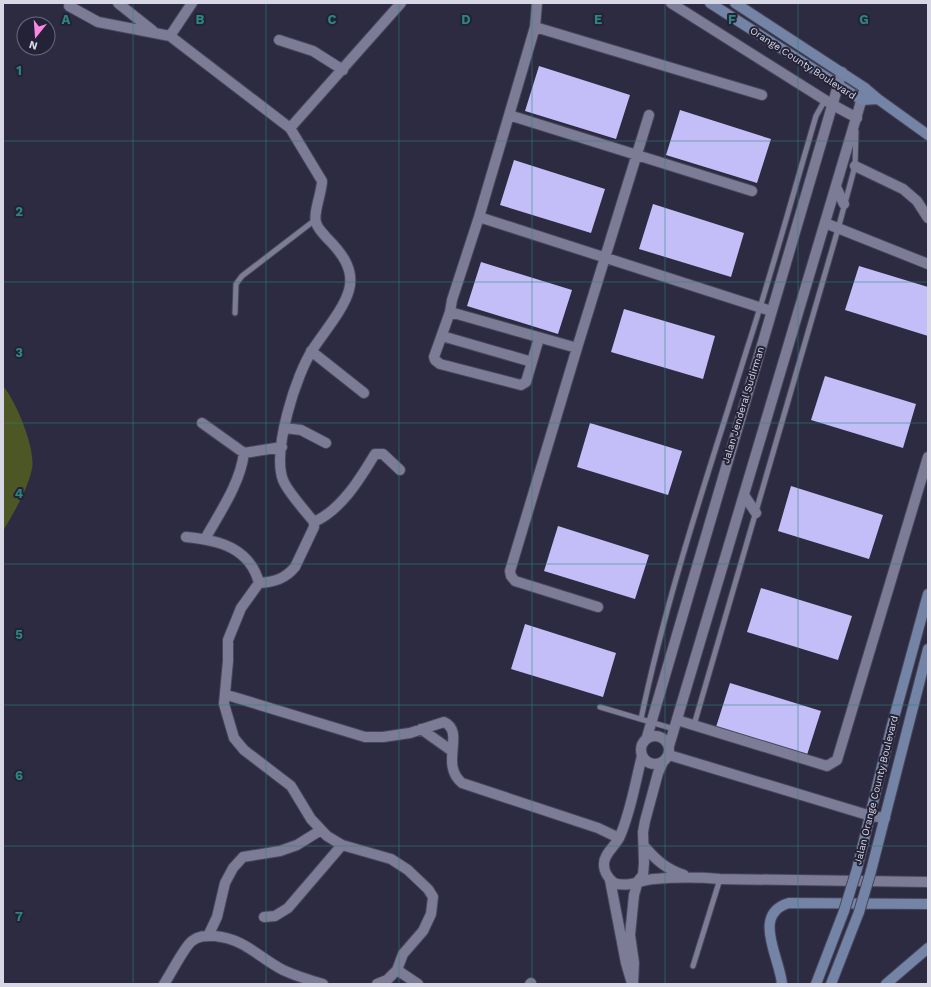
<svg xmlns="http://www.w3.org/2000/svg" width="931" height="987" font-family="'Work Sans',sans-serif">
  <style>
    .green { fill: #4d5726 }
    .building { fill: #c3bef7 }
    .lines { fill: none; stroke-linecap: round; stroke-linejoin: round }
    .service-casing { stroke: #484659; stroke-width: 7 }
    .minor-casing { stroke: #484659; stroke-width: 12 }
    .tertiary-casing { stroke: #484659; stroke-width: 12 }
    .secondary-casing { stroke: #484659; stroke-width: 12 }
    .service { stroke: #7d7c96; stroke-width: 5 }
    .minor { stroke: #7d7c96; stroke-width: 10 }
    .tertiary { stroke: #7d7c96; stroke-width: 10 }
    .secondary { stroke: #7384a6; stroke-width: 10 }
    .secondary-bridge-casing { stroke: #484659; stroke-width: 12; stroke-linecap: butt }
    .secondary-bridge { stroke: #7384a6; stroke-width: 10 }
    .grid { fill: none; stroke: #2d8580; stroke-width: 1; stroke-opacity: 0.55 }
    .labels { text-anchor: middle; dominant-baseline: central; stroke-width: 4; stroke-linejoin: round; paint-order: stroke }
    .street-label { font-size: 10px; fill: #d7d7e5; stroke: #242237 }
    .grid-label { font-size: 13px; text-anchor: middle; font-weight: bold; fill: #2d8580; stroke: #242237; stroke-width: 4; stroke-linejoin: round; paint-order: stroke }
  </style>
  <rect width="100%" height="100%" fill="#2d2b42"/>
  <path class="green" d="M3 386C16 401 36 449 32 469 27 491 14 512 3 531Z"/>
  <path class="building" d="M539 66 630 95 616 139 525 111Z
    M680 110 771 139 757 183 666 155Z
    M514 160 605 189 591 233 500 205Z
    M653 204 744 233 731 277 639 249Z
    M481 262 572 290 558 334 467 306Z
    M859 266 928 287V336L845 310Z
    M624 309 715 336 703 379 611 352Z
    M825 376 916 404 903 448 811 420Z
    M590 423 682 451 668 495 577 467Z
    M791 486 883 515 869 559 778 531Z
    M558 526 649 555 635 599 544 571Z
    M761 588 852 616 838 660 747 632Z
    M525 624 616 653 603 697 511 669Z
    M730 683 821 711 807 755 716 727Z"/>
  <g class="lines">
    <g class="service-casing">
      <path id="service" d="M235 313 236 284 242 276 315 220
        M600 707 674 729
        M641 719C667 594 709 471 747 349 772 272 793 194 816 116L825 100
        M694 725 838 229 855 166 856 131
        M693 966 720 879"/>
    </g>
    <g class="minor-casing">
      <path id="minor" d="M71 3 69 6 98 22 170 36 290 128
        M118 3 153 31
        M401 3 290 128 322 181C322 192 313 213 316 222 317 228 322 232 326 237 340 251 355 268 349 290 344 309 324 332 313 349 296 374 272 451 283 480 287 491 306 512 314 522V527L295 567C285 579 274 582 259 583L241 608 228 640V661L224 704 234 738 244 750 291 786 311 819 327 836 342 845 391 859 408 870 428 889 433 897 431 914 423 931 403 954 397 970 418 984
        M537 3 535 27 479 217 452 300 450 312 577 348 510 571 511 576 515 581 598 607
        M671 3 833 105 857 118
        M535 27 762 95
        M170 36 192 3
        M279 40 313 51 343 70
        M509 115 752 191
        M855 166 903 189 917 201 928 218
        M479 217 771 311
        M825 223 928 264
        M450 312 434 357 435 360 440 364 521 385 526 382 539 338
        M442 336 532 362
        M577 348 649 115
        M311 351 364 393
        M202 423 244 453 282 447
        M285 428 301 430 326 443
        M314 522C341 510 360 479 375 454H383L400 470
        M186 537C219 540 250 548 259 583
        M205 539C220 512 240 484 244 453
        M227 695 365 737H383L410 733 444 722C466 732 439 764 462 783L598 828 619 838
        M677 720 827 766 837 760 928 457
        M421 729 452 751
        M669 755 871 816 885 818
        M264 917 275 916 288 908 342 845
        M208 936 217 917 225 883 233 868 243 857 280 851 297 845 321 830
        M164 984C171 974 184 947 192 941 200 935 206 936 215 936 245 939 258 957 283 970 296 976 309 980 323 984
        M377 984 387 980 397 970
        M530 984 531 983"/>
    </g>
    <g class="tertiary-casing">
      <path id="tertiary" d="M836 187 844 204
        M744 495 756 513
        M641 750a14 14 0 1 1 28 0a14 14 0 1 1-28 0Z
        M647 737 842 72
        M669 746 865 88
        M642 756C635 783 631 811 620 836 616 846 603 854 604 865 604 872 609 879 614 883 627 888 641 880 654 879 677 877 698 877 720 879L928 882
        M644 846C656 860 666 869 684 875
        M610 880 626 963 631 980
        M633 984 634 963 630 935 634 895 638 881 643 875 644 863 643 832 645 821 658 773 663 762"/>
    </g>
    <g class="secondary-casing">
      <path id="secondary" d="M710 3 862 100 878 99
        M735 3 865 88 878 99 928 135
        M857 869 892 725 928 594
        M871 871 928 649
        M782 984C780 958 751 914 789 903L928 904
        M816 984 844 911
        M831 984 859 912
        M886 984 928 948"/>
    </g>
    <use href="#service" class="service"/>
    <use href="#minor" class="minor"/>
    <use href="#tertiary" class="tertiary"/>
    <use href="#secondary" class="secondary"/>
    <g class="secondary-bridge-casing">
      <path id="secondary-bridge" d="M844 911 857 869
        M859 912 871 871"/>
    </g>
    <use href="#secondary-bridge" class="secondary-bridge"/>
  </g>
  <path class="grid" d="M133 3V984M266 3V984M399 3V984M532 3V984M665 3V984M798 3V984M3 141H928M3 282H928M3 423H928M3 564H928M3 705H928M3 846H928"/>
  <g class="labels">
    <g class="street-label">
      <text transform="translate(803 63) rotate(33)">Orange County Boulevard</text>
      <text transform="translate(743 405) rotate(-73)">Jalan Jenderal Sudirman</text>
      <text transform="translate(876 790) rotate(-76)">Jalan Orange County Boulevard</text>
    </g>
  </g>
  <g class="grid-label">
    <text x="66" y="24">A</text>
    <text x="200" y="24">B</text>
    <text x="332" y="24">C</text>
    <text x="466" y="24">D</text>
    <text x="598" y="24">E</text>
    <text x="732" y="24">F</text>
    <text x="864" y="24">G</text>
    <text x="19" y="75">1</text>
    <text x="19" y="216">2</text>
    <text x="19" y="357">3</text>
    <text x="19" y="498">4</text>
    <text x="19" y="639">5</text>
    <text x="19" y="780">6</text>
    <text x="19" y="921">7</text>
  </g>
  <rect width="931" height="987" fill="none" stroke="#d7d7e5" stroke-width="8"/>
  <g transform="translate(36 36) rotate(197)"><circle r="19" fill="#242237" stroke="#6c6a7d"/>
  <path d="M0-3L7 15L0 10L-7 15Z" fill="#fb87e5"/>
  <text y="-6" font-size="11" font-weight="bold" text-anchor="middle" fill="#d7d7e5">N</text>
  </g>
</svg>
